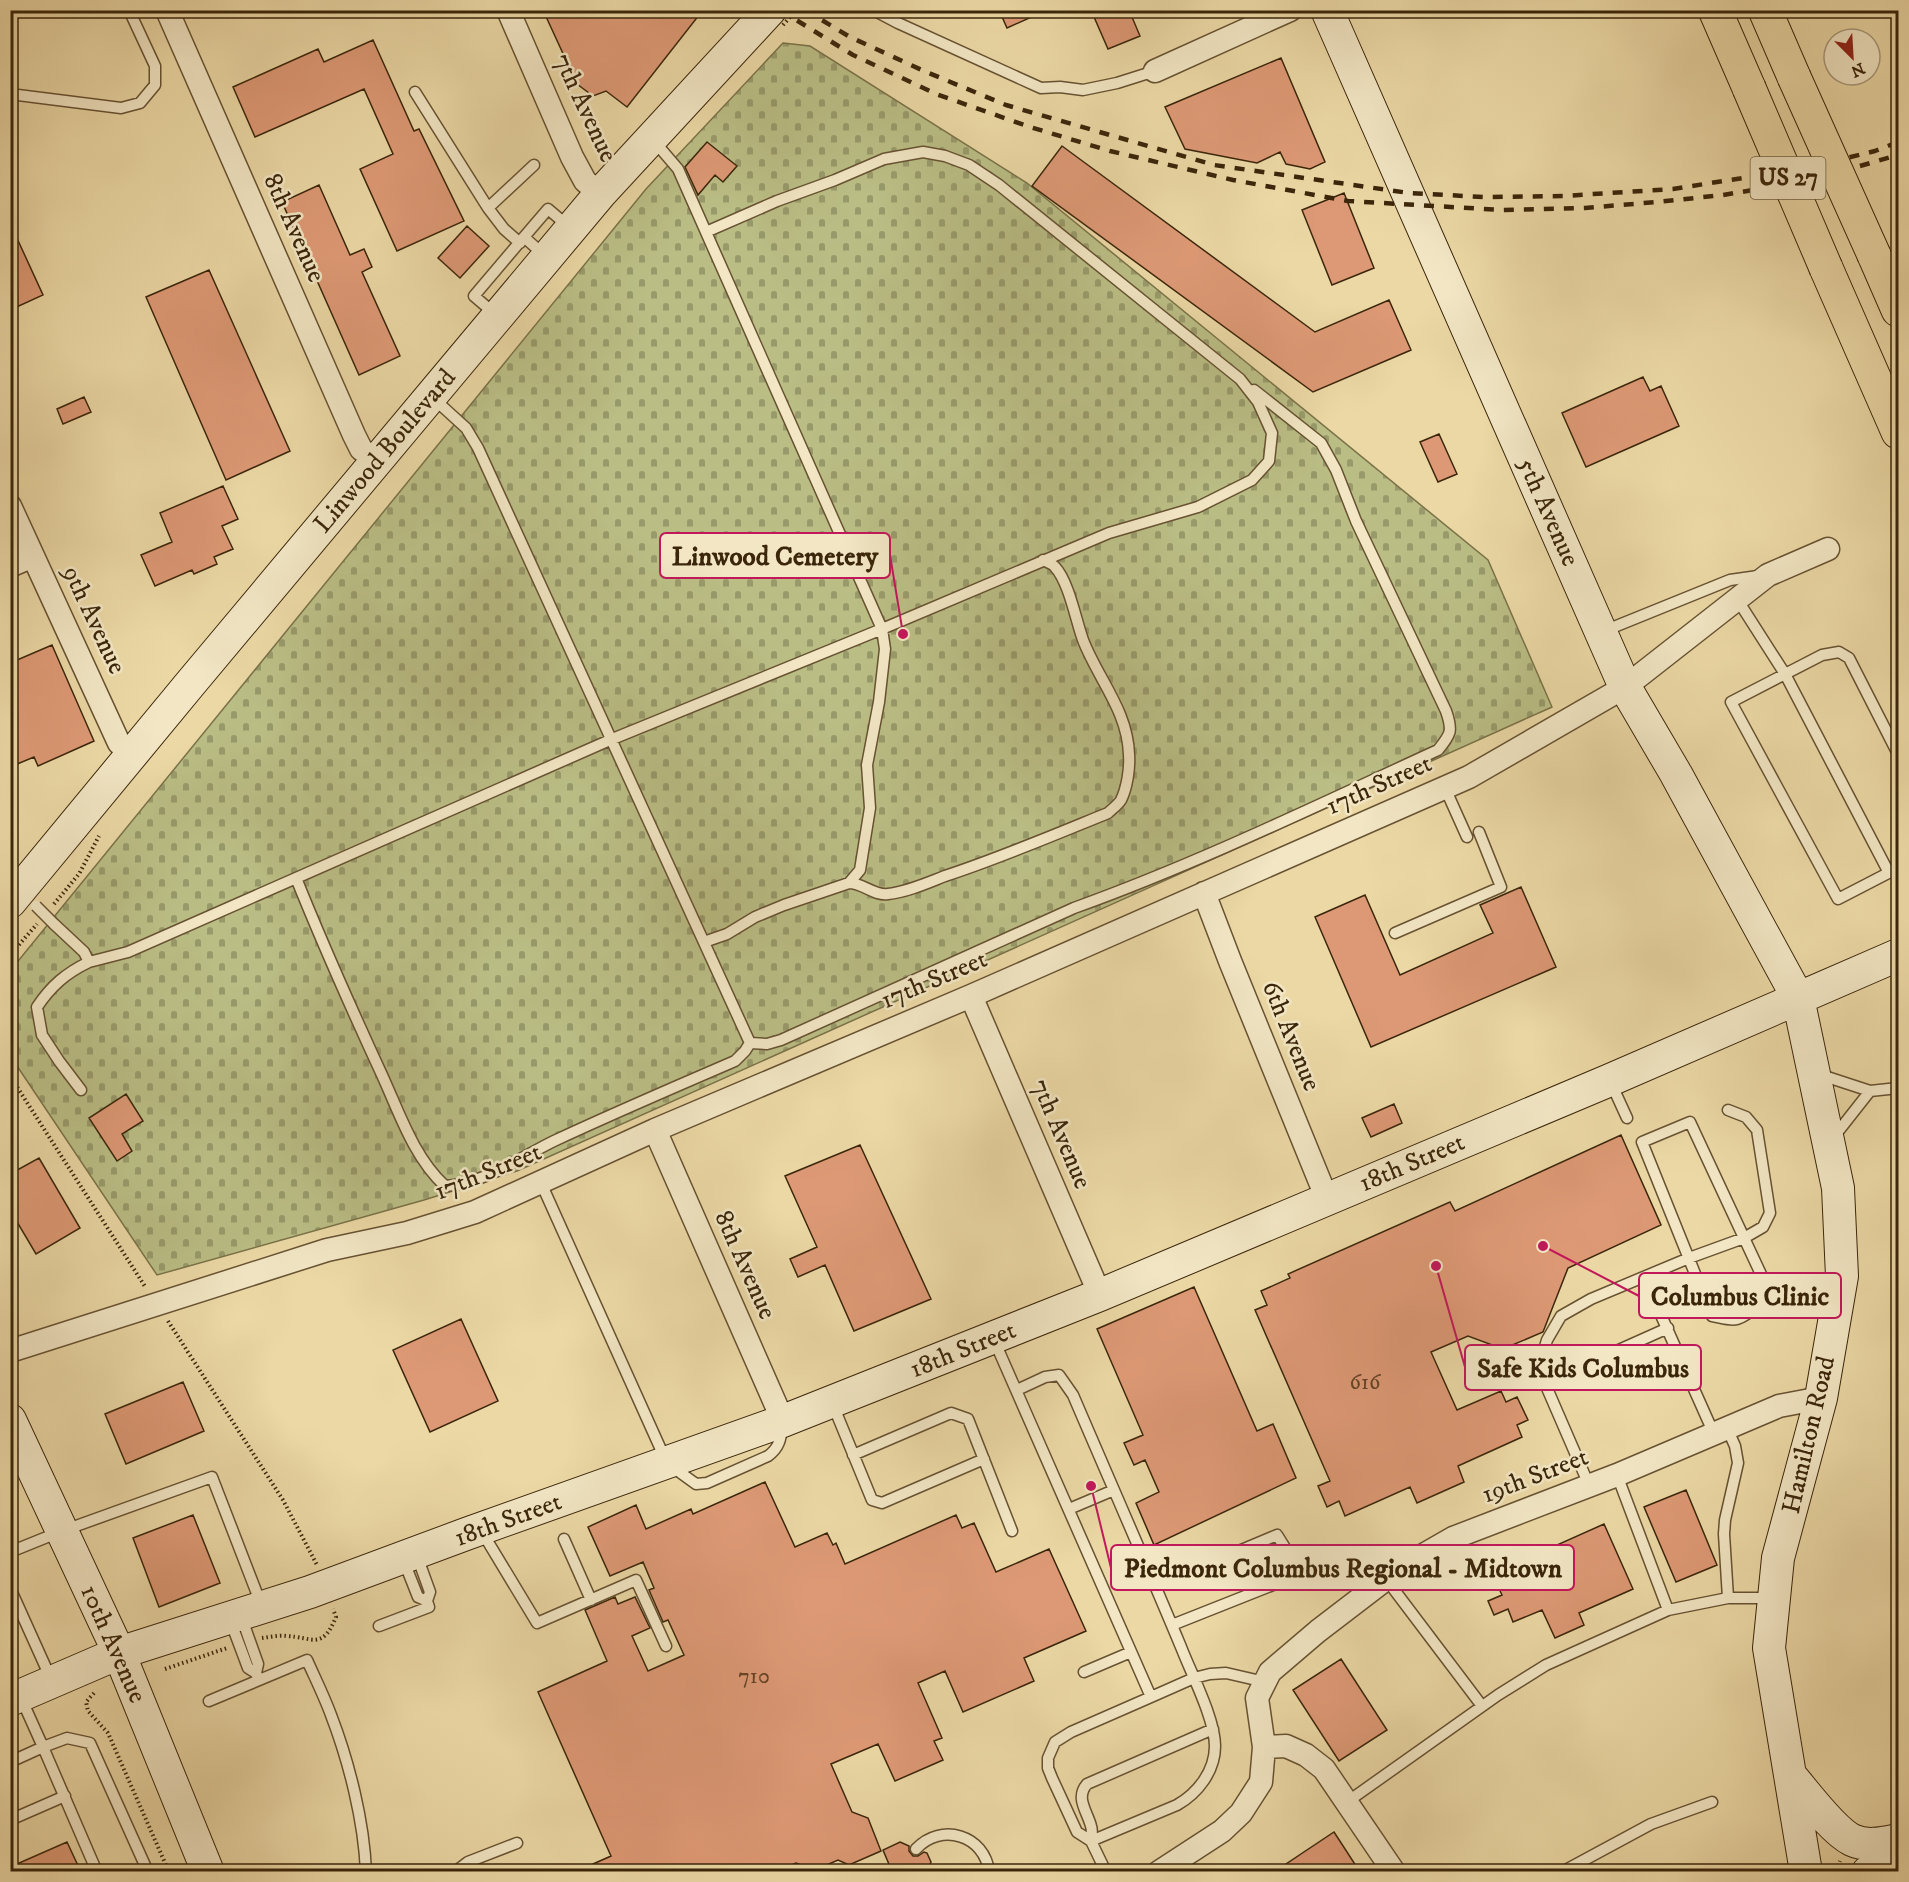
<svg xmlns="http://www.w3.org/2000/svg" width="1909" height="1882" font-family="'IM FELL DW Pica',serif">
  <style>
    .cemetery { fill: url(#cemetery-stones); stroke: #7a7248; stroke-width: 1.5 }
    .building { fill: #dd9975; stroke: #3b260b; stroke-width: 1.5 }
    .lines { fill: none; stroke-linecap: round; stroke-linejoin: round }
    .lane-casing { stroke: #675232; stroke-width: 13 }
    .street-casing { stroke: #675232; stroke-width: 25 }
    .secondary-casing { stroke: #3b260b; stroke-width: 34 }
    .primary-casing { stroke: #3b260b; stroke-width: 35 }
    .path { stroke: #3b260b; stroke-width: 4; stroke-dasharray: 1.5 3; stroke-linecap: butt }
    .lane { stroke: #f2e6c4; stroke-width: 10 }
    .street { stroke: #f2e6c4; stroke-width: 22 }
    .secondary { stroke: #f2e6c4; stroke-width: 32 }
    .primary { stroke: #ebd8a5; stroke-width: 33 }
    .rail { stroke: #3b260b; stroke-width: 4.5; stroke-dasharray: 10 10; stroke-linecap: butt }
    .lane-bridge-casing { stroke: #675232; stroke-width: 13; stroke-linecap: butt }
    .primary-bridge-casing { stroke: #3b260b; stroke-width: 35; stroke-linecap: butt }
    .path-bridge { stroke: #3b260b; stroke-width: 4; stroke-dasharray: 1.5 3; stroke-linecap: butt }
    .lane-bridge { stroke: #f2e6c4; stroke-width: 10 }
    .primary-bridge { stroke: #ebd8a5; stroke-width: 33 }
    .labels { text-anchor: middle; dominant-baseline: central; stroke-width: 5; stroke-linejoin: round; paint-order: stroke }
    .number-label { font-size: 22px; fill: #644326 }
    .shield { fill: #f2e6c4; stroke: #726042; stroke-width: 1.5 }
    .shield-label { font-size: 24px; font-weight: bold; fill: #3b260b }
    .street-label { font-size: 26px; fill: #3b260b; stroke: #f2e6c4 }
    .leader { fill: none; stroke: #c2185b; stroke-width: 2 }
    .callout-dot { fill: #c2185b; stroke: #f2e6c4; stroke-width: 2 }
    .callout { fill: #f2e6c4; stroke: #c2185b; stroke-width: 2 }
    .callout-label { font-size: 27px; text-anchor: middle; font-weight: bold; fill: #3b260b }
  </style>
  <defs>
    <pattern id="cemetery-stones" width="16" height="16" patternUnits="userSpaceOnUse" patternTransform="scale(1.5)"><rect width="16" height="16" fill="#babe85"/><path d="M2 7V4a2 2 0 0 1 4 0v3zM10 15v-3a2 2 0 0 1 4 0v3z" fill="#989a6b"/></pattern>
  </defs>
  <rect width="100%" height="100%" fill="#ebd8a5"/>
  <filter id="stains"><feTurbulence type="fractalNoise" baseFrequency=".00333" numOctaves="4"/><feColorMatrix values="0 0 0 0 .2 0 0 0 0 .09 0 0 0 0 .02 0 0 0 .5 -.17"/></filter>
  <radialGradient id="worn" r=".72"><stop offset=".6" stop-color="#630" stop-opacity="0"/><stop offset="1" stop-color="#630" stop-opacity=".3"/></radialGradient>
  <path class="cemetery" d="M783 43 810 46 1027 183 1488 560 1552 707 517 1171 424 1200 157 1275 11 1057 10 971 646 189Z"/>
  <path class="building" d="M543 10H703L627 107 606 91 593 96 577 84Z
    M999 10H1047L1007 28Z
    M1091 10H1129L1140 36 1108 49Z
    M373 40 414 131 419 129 464 221 397 251 360 169 393 154 364 89 255 137 233 87 318 49 324 62Z
    M1281 58 1325 162 1310 169 1286 164 1280 152 1257 163 1185 149 1165 107Z
    M707 142 737 166 723 182 715 175 698 195 685 167Z
    M1062 146 1315 332 1389 300 1411 350 1313 392 1032 186Z
    M319 185 350 255 364 249 372 267 362 272 400 356 359 375 282 202Z
    M1344 193 1374 268 1332 285 1302 210Z
    M10 223 43 295 10 310Z
    M467 226 489 246 460 278 438 258Z
    M209 270 290 451 226 480 146 297Z
    M1643 377 1650 391 1661 386 1679 426 1586 467 1562 413Z
    M84 397 91 412 63 424 57 409Z
    M1439 434 1457 474 1438 482 1420 442Z
    M223 486 238 519 222 526 233 549 214 557 217 564 194 574 192 570 155 586 141 555 172 542 160 513Z
    M52 645 94 741 38 766 34 757 10 767V663Z
    M1521 887 1556 967 1371 1047 1315 917 1365 895 1400 975 1493 933 1480 905Z
    M126 1094 143 1121 122 1134 132 1151 117 1161 89 1118Z
    M1394 1104 1402 1123 1371 1137 1362 1118Z
    M1621 1135 1661 1225 1568 1268 1543 1332 1503 1349 1468 1336 1431 1352 1457 1410 1501 1391 1506 1402 1517 1397 1528 1420 1517 1425 1522 1437 1458 1466 1464 1482 1417 1503 1410 1487 1345 1516 1339 1501 1327 1507 1318 1486 1330 1481 1255 1310 1267 1305 1261 1291 1290 1278 1288 1274 1450 1202 1455 1211Z
    M860 1145 931 1299 854 1331 825 1265 798 1277 790 1259 817 1247 785 1176Z
    M39 1158 80 1228 36 1254 10 1210V1174Z
    M1194 1287 1257 1431 1273 1424 1296 1478 1154 1545 1136 1503 1159 1492 1145 1460 1134 1465 1124 1443 1143 1435 1097 1329Z
    M461 1319 498 1401 430 1432 393 1350Z
    M183 1382 204 1431 126 1464 105 1414Z
    M765 1482 795 1547 827 1533 833 1545 836 1543 845 1564 956 1515 962 1528 974 1523 996 1572 1049 1549 1086 1631 1024 1658 1034 1681 963 1712 945 1671 918 1683 942 1738 934 1741 943 1760 895 1781 878 1744 831 1764 852 1812 868 1818 881 1851 849 1865 838 1860 815 1870 796 1863 775 1872H575L611 1856 538 1692 607 1661 585 1610 615 1597 618 1604 635 1597 650 1628 632 1636 648 1671 684 1655 668 1620 663 1622 649 1590 654 1588 643 1562 610 1576 588 1527 636 1505 646 1529 691 1509 693 1514Z
    M1686 1490 1717 1565 1676 1582 1644 1507Z
    M193 1515 220 1583 159 1607 133 1538Z
    M1604 1524 1633 1589 1579 1613 1584 1625 1555 1638 1542 1610 1513 1622 1508 1609 1494 1615 1488 1601 1502 1595 1492 1574Z
    M1341 1659 1387 1730 1339 1761 1293 1690Z
    M1334 1832 1360 1872H1274Z
    M67 1842 81 1872H10V1867Z
    M900 1842 909 1846V1851L913 1856H918L924 1852 927 1853 931 1862 927 1872H898L891 1869 883 1850Z"/>
  <g class="lines">
    <g class="lane-casing">
      <path id="lane" d="M878 10 879 13 898 23 1041 88 1060 87 1083 90 1117 83 1155 71
        M415 92 488 208 504 229 520 243
        M10 94 121 108 140 103 155 85V66L129 10
        M488 208 534 165
        M524 237 548 209 568 226
        M495 314 474 296 524 237 544 255
        M433 398 466 428 478 448 750 1043
        M1737 599 1785 674 1889 873
        M1604 631 1730 580 1758 576
        M1898 754 1849 658 1839 652 1822 655 1731 702 1838 899 1898 868
        M1445 788 1467 837
        M296 878C323 945 352 1010 382 1075 399 1112 414 1158 445 1186 484 1184 519 1158 554 1141 614 1113 675 1087 735 1061L745 1051 750 1043
        M849 883C863 883 874 896 888 894 907 892 927 883 945 876 1000 858 1054 835 1108 813 1112 809 1118 805 1121 800 1127 788 1130 768 1129 755 1128 711 1098 679 1083 640 1076 621 1069 582 1055 567 1053 564 1047 562 1043 560
        M54 924 84 952 89 962 128 952 610 740 882 629 678 169 654 141
        M1395 933 1501 887 1479 832
        M704 942 727 934 755 917 784 905 849 883 860 870 870 808 867 765 879 702 885 649 882 629 1109 533 1198 507 1252 480 1269 461 1272 433 1258 402 1240 379 999 185 969 165 945 156 923 152 884 159 835 180 777 201 706 232
        M750 1043 767 1044 781 1040 1074 908C1199 863 1318 805 1438 750 1451 734 1453 731 1446 711L1356 521 1336 470 1321 443 1254 390
        M1818 1074 1870 1091 1898 1088
        M1611 1083 1627 1118
        M81 1090 59 1061 42 1035 37 1007C51 986 66 973 89 962
        M1690 1122 1766 1285C1761 1300 1753 1314 1737 1319 1730 1321 1719 1317 1712 1316L1642 1142Z
        M1833 1138 1870 1091
        M541 1183 667 1463 696 1484 707 1483 768 1456C779 1448 781 1439 782 1426
        M1644 1277 1714 1434
        M994 1340 1151 1697
        M1545 1383 1668 1328
        M1017 1390 1045 1377 1059 1375 1073 1395C1109 1479 1146 1563 1181 1647 1191 1673 1215 1719 1215 1746 1215 1771 1198 1793 1177 1805L1091 1841
        M833 1405 872 1500 882 1503 984 1459
        M1727 1428 1735 1446 1738 1463 1725 1520 1724 1534 1728 1598
        M853 1455 951 1413 968 1419 1012 1531
        M1617 1475 1668 1610
        M1589 1485 1540 1372 1541 1360 1547 1340 1561 1316 1591 1299 1689 1258 1744 1238 1763 1227 1770 1213 1757 1130 1746 1117 1728 1110
        M1069 1509 1114 1490
        M482 1532 537 1623 636 1580 666 1646
        M564 1539 591 1600
        M10 1552 62 1531 212 1477 261 1604
        M403 1559 418 1597 427 1601
        M1386 1579 1482 1706
        M1154 1584 1172 1579 1277 1535 1287 1551 1293 1568 1278 1583 1172 1625
        M10 1588 51 1679
        M241 1616 258 1664 256 1673
        M230 1620 248 1668 256 1673 259 1680
        M379 1626 429 1607 427 1601 430 1592 417 1556
        M1084 1672 1131 1652
        M209 1701 307 1660C315 1678 324 1696 331 1715 349 1762 364 1821 366 1872
        M10 1762 43 1747 21 1698
        M1347 1802 1498 1695 1546 1665 1668 1610 1728 1598H1771
        M10 1820 65 1796
        M1091 1841C1091 1836 1093 1831 1091 1826 1087 1811 1075 1798 1087 1784L1213 1729
        M916 1849C941 1822 985 1835 989 1872
        M97 1872 43 1747 67 1738 90 1743 148 1872
        M455 1872 468 1862 517 1843
        M1106 1872 1091 1841 1077 1832 1052 1778 1048 1768V1758L1055 1742 1071 1732 1151 1697 1194 1678 1210 1674 1226 1673 1265 1682
        M1562 1872 1651 1824 1712 1802"/>
    </g>
    <g class="street-casing">
      <path id="street" d="M167 10 354 435 361 449 377 462
        M508 10 572 157 585 181 600 194
        M1155 71 1290 10
        M10 506 119 743 133 753
        M10 566 33 556
        M1204 893 1230 961 1327 1199
        M971 996 1100 1295
        M655 1130 783 1421
        M10 1351 327 1250 407 1233 475 1212 655 1130 971 996 1469 777 1625 687 1768 575 1828 549
        M1264 1747 1286 1746 1306 1755 1324 1769 1394 1872
        M1159 1872 1222 1831 1241 1813 1261 1782 1264 1747 1257 1698 1270 1672 1318 1631 1399 1569 1453 1538 1617 1475 1779 1406 1821 1398"/>
    </g>
    <g class="secondary-casing">
      <path id="secondary" d="M1327 10 1625 687 1676 774 1798 998 1838 1188 1842 1276 1821 1398 1778 1558 1769 1648 1806 1872
        M10 902 190 684 600 194 770 10
        M10 1420 119 1653 208 1872
        M10 1700 119 1653 310 1592 466 1534 783 1421 1100 1295 1610 1080 1898 955
        M1790 1775C1805 1792 1832 1830 1852 1840 1867 1847 1883 1843 1898 1840
        M1868 1872 1898 1854"/>
    </g>
    <g class="primary-casing">
      <path id="primary" d="M1715 10 1749 88
        M1765 10 1794 77
        M1874 255 1898 310
        M1826 268 1898 432"/>
    </g>
    <path class="path" d="M54 904 79 874 99 836
      M10 955 37 924
      M10 1076 146 1288
      M168 1321 283 1500 317 1565
      M262 1638C270 1637 279 1635 286 1636 313 1637 322 1651 336 1617L333 1609
      M165 1669 227 1648
      M94 1693 86 1702 88 1711 108 1733 169 1872
      M1836 1870 1840 1861"/>
    <use href="#lane" class="lane"/>
    <use href="#street" class="street"/>
    <use href="#secondary" class="secondary"/>
    <use href="#primary" class="primary"/>
    <path class="rail" d="M780 10 853 55 936 94 1030 127 1110 151 1233 180 1348 201 1502 210 1585 208 1657 202 1723 195 1808 181 1898 155
      M805 10 850 37 924 71 1006 105 1214 165 1409 193 1483 197 1563 196 1673 189 1806 168 1875 151 1898 142"/>
    <g class="lane-bridge-casing">
      <path id="lane-bridge" d="M36 906 54 924"/>
    </g>
    <g class="primary-bridge-casing">
      <path id="primary-bridge" d="M1794 77 1874 255
        M1749 88 1826 268"/>
    </g>
    <path class="path-bridge" d="M783 25 796 10"/>
    <use href="#lane-bridge" class="lane-bridge"/>
    <use href="#primary-bridge" class="primary-bridge"/>
  </g>
  <g class="labels">
    <g class="number-label">
      <text x="1365" y="1382">616</text>
      <text x="754" y="1676">710</text>
    </g>
    <rect class="shield" x="1750.5" y="157" width="75" height="42" rx="4.5"/>
    <g class="shield-label">
      <text x="1788" y="178">US 27</text>
    </g>
    <g class="street-label">
      <text transform="translate(585 108) rotate(65)">7th Avenue</text>
      <text transform="translate(294 228) rotate(66)">8th Avenue</text>
      <text transform="translate(385 451) rotate(-50)">Linwood Boulevard</text>
      <text transform="translate(1548 512) rotate(66)">5th Avenue</text>
      <text transform="translate(94 620) rotate(65)">9th Avenue</text>
      <text transform="translate(1379 785) rotate(-24)">17th Street</text>
      <text transform="translate(934 980) rotate(-23)">17th Street</text>
      <text transform="translate(1291 1036) rotate(68)">6th Avenue</text>
      <text transform="translate(1061 1134) rotate(67)">7th Avenue</text>
      <text transform="translate(1412 1163) rotate(-23)">18th Street</text>
      <text transform="translate(488 1172) rotate(-22)">17th Street</text>
      <text transform="translate(745 1265) rotate(66)">8th Avenue</text>
      <text transform="translate(963 1350) rotate(-22)">18th Street</text>
      <text transform="translate(1809 1435) rotate(-77)">Hamilton Road</text>
      <text transform="translate(1535 1476) rotate(-21)">19th Street</text>
      <text transform="translate(508 1520) rotate(-20)">18th Street</text>
      <text transform="translate(113 1644) rotate(66)">10th Avenue</text>
    </g>
  </g>
  <path class="leader" d="M903 634L890 555M1543 1246L1639 1296M1436 1266L1465 1367M1091 1486L1111 1568"/>
  <g class="callout-dot">
    <circle cx="903" cy="634" r="6"/>
    <circle cx="1543" cy="1246" r="6"/>
    <circle cx="1436" cy="1266" r="6"/>
    <circle cx="1091" cy="1486" r="6"/>
  </g>
  <g class="callout">
    <rect x="660" y="533" width="230" height="45" rx="6"/>
    <rect x="1639" y="1273" width="202" height="45" rx="6"/>
    <rect x="1465" y="1345" width="236" height="45" rx="6"/>
    <rect x="1111" y="1545" width="463" height="45" rx="6"/>
  </g>
  <g class="callout-label">
    <text x="775" y="565">Linwood Cemetery</text>
    <text x="1740" y="1305">Columbus Clinic</text>
    <text x="1583" y="1377">Safe Kids Columbus</text>
    <text x="1343" y="1577">Piedmont Columbus Regional - Midtown</text>
  </g>
  <rect width="1909" height="1882" fill="none" stroke="#ebd8a5" stroke-width="36"/>
  <rect x="12" y="12" width="1885" height="1858" fill="none" stroke="#3b260b" stroke-width="3"/>
  <rect x="18" y="18" width="1873" height="1846" fill="none" stroke="#3b260b" stroke-width="1.5"/>
  <g transform="translate(1852 57) rotate(156)"><circle r="28" fill="#f2e6c4" stroke="#a9997a" stroke-width="1.5"/>
  <path d="M0-4.5L10 22L0 15L-10 22Z" fill="#8f2418"/>
  <text y="-9" font-size="16" font-weight="bold" text-anchor="middle" fill="#3b260b">N</text>
  </g>
  <rect width="100%" height="100%" filter="url(#stains)"/>
  <rect width="100%" height="100%" fill="url(#worn)"/>
</svg>
